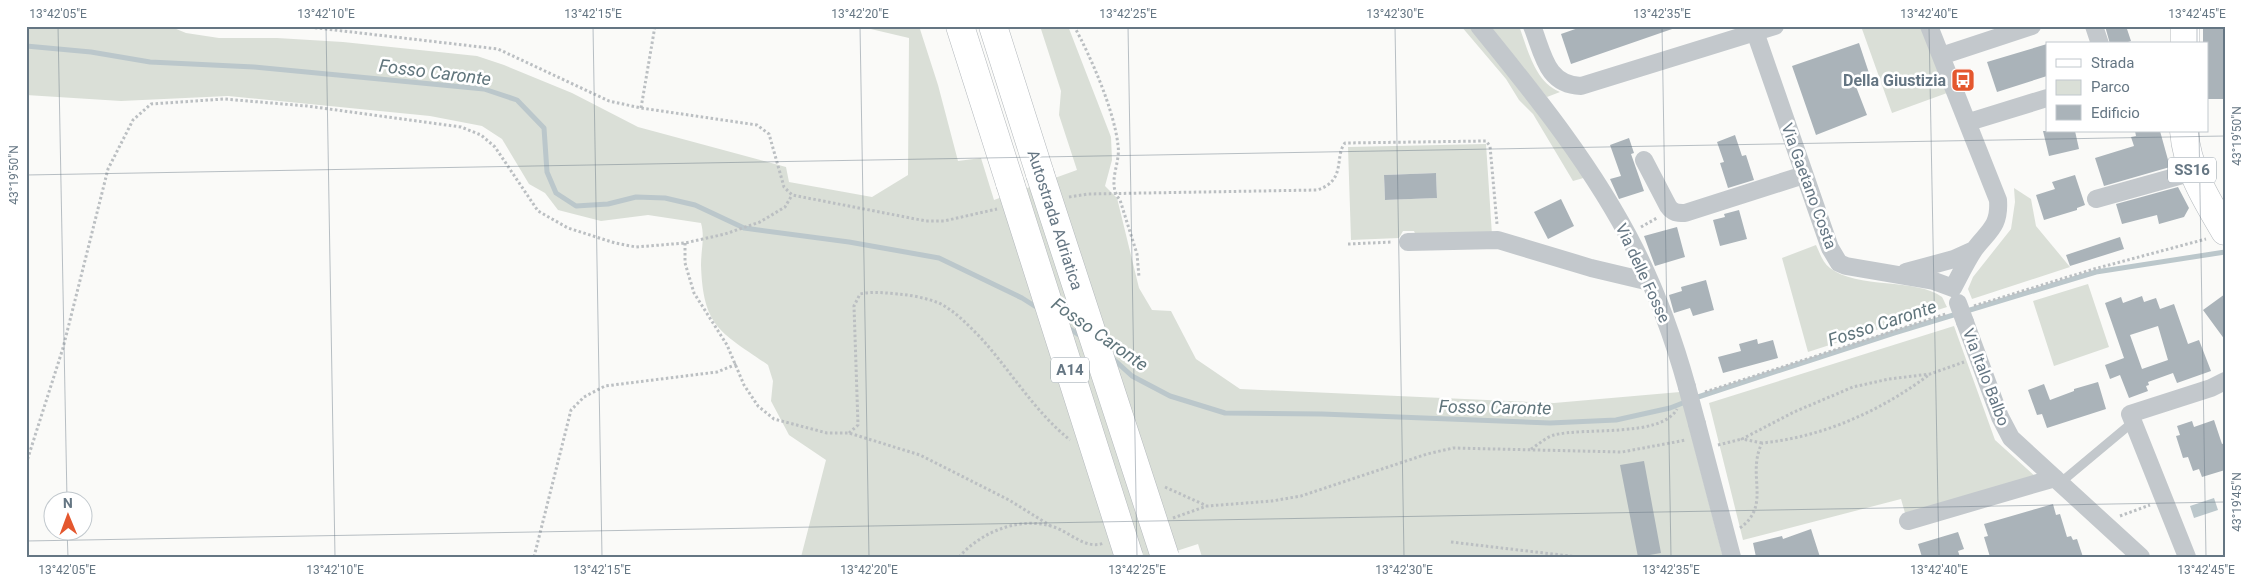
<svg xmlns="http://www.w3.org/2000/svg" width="2251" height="583" font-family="Roboto,sans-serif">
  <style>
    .green { fill: #dadfd7; fill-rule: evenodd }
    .water { fill: #bbc7cb }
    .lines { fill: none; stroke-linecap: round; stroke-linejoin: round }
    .stream { stroke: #bbc7cb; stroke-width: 5 }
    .building { fill: #aab3b9; fill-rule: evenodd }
    .primary-casing { stroke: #b5babe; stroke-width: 29 }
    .highway-casing { stroke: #b4b9bd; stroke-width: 29 }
    .path { stroke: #bbbfc2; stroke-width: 3; stroke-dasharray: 2.5 2.5; stroke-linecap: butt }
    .lane { stroke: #c3c8cc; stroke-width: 9 }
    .street { stroke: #c3c8cc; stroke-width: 18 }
    .primary { stroke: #fff; stroke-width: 28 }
    .highway { stroke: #fff; stroke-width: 28 }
    .highway-bridge-casing { stroke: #b4b9bd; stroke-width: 29; stroke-linecap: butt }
    .street-bridge { stroke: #c3c8cc; stroke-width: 18 }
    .highway-bridge { stroke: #fff; stroke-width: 28 }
    .ticks { fill: none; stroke: #657683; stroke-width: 1; stroke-opacity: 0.45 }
    .labels { text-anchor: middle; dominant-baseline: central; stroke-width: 5; stroke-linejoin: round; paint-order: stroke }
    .shield { fill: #fff; stroke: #939fa8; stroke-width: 1 }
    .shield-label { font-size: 15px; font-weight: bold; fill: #657683 }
    .poi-label { font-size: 16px; font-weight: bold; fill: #657683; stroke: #fff; text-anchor: end }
    .street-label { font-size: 16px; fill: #657683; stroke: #fff }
    .water-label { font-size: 18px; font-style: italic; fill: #60757c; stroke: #fff }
    .neatline { fill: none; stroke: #657683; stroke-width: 2 }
    .ticks-label { font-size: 12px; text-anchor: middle; fill: #657683 }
  </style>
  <rect width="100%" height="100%" fill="#fafaf8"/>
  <path class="green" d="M26 26H169L186 33 219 38H277L343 42 477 56 504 65 572 93 638 127 786 167 789 182 872 197 908 175 909 38 858 26H919L938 85 958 161 981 158 994 200 1077 170 1059 115 1061 91 1040 26H1068L1111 137 1112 160 1105 186 1117 198 1139 288 1152 310 1171 311 1196 359 1240 389 1554 403 1680 392 1723 557H1202L1198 544 1158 557H801L826 460 789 435 771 401 773 381 768 365C721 332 703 328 701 265 701 250 705 237 701 223L648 215 601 221 558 210 545 193 529 184 502 139 482 126 430 116 228 96 121 101 26 95Z
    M1461 26H1474L1587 177 1573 181 1533 114 1519 100 1506 79Z
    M1488 26H1519C1528 50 1535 82 1560 92L1547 97Z
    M1870 26H1920L1947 93 1892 113 1862 29Z
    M1486 144 1492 235 1417 238 1414 231H1403L1399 238 1351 240 1348 147ZM1436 173 1437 198 1385 200 1384 175Z
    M2014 188 2031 199 2036 226 2070 267 1972 299 1968 289 1973 277 2011 229 2015 202Z
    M1816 245C1820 253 1822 262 1830 268 1856 289 1917 278 1942 297 1944 300 1945 304 1947 307L1808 352 1782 258Z
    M2088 284 2109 347 2054 366 2033 301Z
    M1954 326 1995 440 2036 477 1905 513 1901 499 1743 540 1709 403Z"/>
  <path class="water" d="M2214 498 2218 510 2194 518 2190 506Z"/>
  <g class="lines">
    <path class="stream" d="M26 46 91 52 150 62 254 67 484 89 517 100 544 128 547 172 556 193 576 206 608 204 636 197 665 198 695 205 744 228 849 242 939 258 1022 298 1041 310
      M1067 327 1082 337
      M1110 356 1132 376 1170 396 1225 413 1322 414 1550 423 1616 420 1670 408 1698 397 1894 333 2096 272 2225 252"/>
  </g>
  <path class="building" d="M1584 26H1674L1675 28 1571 64 1561 34Z
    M2105 26H2126L2131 41 2122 44H2110Z
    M2203 26H2225V99H2207V44H2203Z
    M1859 43 1871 79 1855 84 1867 115 1816 135 1792 66Z
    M2047 44V76L1997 92 1987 62Z
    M2043 131H2075L2079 149 2049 156Z
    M2135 131H2160L2170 167 2104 186 2095 158 2134 146 2131 137 2136 136Z
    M1735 135 1742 156 1746 155 1754 180 1728 188 1720 163 1724 162 1717 142Z
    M1629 138 1634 153 1631 154 1644 191 1619 199 1610 179 1621 176 1610 145Z
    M1436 173 1437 198 1385 200 1384 175Z
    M2075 175 2085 205 2077 208V210L2044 220 2036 195 2055 189 2052 182Z
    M2178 187 2189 208 2184 217 2159 224 2157 215 2122 224 2116 204Z
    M1561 199 1574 226 1548 239 1534 212Z
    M1739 210 1747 239 1720 246 1713 220 1725 217 1724 214Z
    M1677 227 1685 257 1655 266 1644 236Z
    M2120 237 2124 249 2070 266 2066 255Z
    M1706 280 1714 310 1693 316 1690 308 1674 313 1669 295 1682 291 1681 287Z
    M2225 294V340L2203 310Z
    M2142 296 2144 302 2156 298 2160 309 2174 304 2188 344 2199 340 2211 371 2177 383 2173 373 2148 382 2149 385 2146 386 2148 391 2129 398 2120 375 2110 379 2105 365 2124 358 2105 303 2121 297 2123 303ZM2158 326 2168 360 2142 369 2130 335Z
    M1757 339 1758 344 1773 340 1778 358 1723 373 1718 357 1741 351 1739 344Z
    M2098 382 2106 409 2047 428 2042 414 2037 415 2028 390 2044 384 2050 400 2074 391V389Z
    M2214 420 2222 444 2225 443V470L2202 477 2199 469 2193 471 2188 457 2183 458 2176 436 2180 435 2177 426 2192 421 2194 427Z
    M1644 461 1661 553 1638 557 1620 465Z
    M2053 504 2056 515 2060 514 2067 537 2071 536 2073 540 2077 539 2083 557H1990L1984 537 1988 536 1984 524Z
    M1811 529 1820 557H1756L1753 543 1782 536 1783 539Z
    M1958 532 1964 549 1958 551 1960 557H1922L1918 544Z"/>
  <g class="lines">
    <g class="primary-casing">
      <path id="primary" d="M2185 44V26
        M2184 131C2187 169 2206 199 2225 231"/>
    </g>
    <g class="highway-casing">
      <path id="highway" d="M960 26 1010 183
        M993 26 1040 174"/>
    </g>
    <path class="path" d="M300 26 498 49 609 101 641 108 757 125 769 134 784 187 792 195 926 221H944L997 209
      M1074 26C1091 57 1114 110 1118 145 1121 164 1106 183 1120 200L1137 254 1139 277
      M641 108 655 26
      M1069 197 1088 194 1317 190C1347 181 1334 156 1345 143L1486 141 1490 146 1497 224
      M1641 227 1657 218
      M685 243V263L694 293 727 345 744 385 758 406 774 419 827 433H849L920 455 1009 500 1051 526
      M1348 244 1393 242
      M1974 306 2094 269 2206 239
      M1705 392 1946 314
      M849 433 858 425 854 306 860 294C873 291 885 293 898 294 911 295 926 298 939 303 955 311 967 324 980 337 1011 371 1034 411 1070 440
      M1762 443 1742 439 1794 412 1853 387 1889 379 1930 374 1964 362
      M1718 445 1742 439
      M1531 449C1538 445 1546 437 1554 435 1584 427 1661 438 1677 409
      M26 464 63 348 108 169 133 120 151 104 224 99 307 106 461 127 481 135 495 147 538 211 568 228 615 243 636 247 685 243 725 234 760 222 785 207 792 195
      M1165 487 1207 506
      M2120 516 2150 505
      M1173 518 1207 506 1272 501 1301 496 1427 454 1453 448 1622 452 1686 440
      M1740 528C1772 505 1746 475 1762 443 1823 437 1881 411 1930 374
      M1451 542 1578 557
      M534 557 571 410 584 397 605 386 717 372 737 364
      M959 557C982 531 1021 516 1054 527 1071 533 1086 550 1104 543"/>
    <path class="lane" d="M2060 483 2133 422"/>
    <path class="street" d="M1479 26C1536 96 1594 168 1635 249 1657 293 1674 340 1687 387
      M1532 26C1543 53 1546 85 1581 86L1775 26
      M1753 26 1830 248 1839 263 1846 266 1934 281 1953 288
      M1929 26 1998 200C2000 227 1988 231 1974 250 1966 262 1960 275 1953 288
      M2094 26 2100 44
      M1941 56 2032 26
      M1969 122 2047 98
      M1644 160 1668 206C1673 213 1677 213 1685 213L1804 175
      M2096 199 2193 172
      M1408 242 1498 240 1591 268 1650 282
      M1906 272 1954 259 1974 250
      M1965 322 2000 417 2011 438 2141 557
      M1697 424 1732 557
      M1908 521 2055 478
      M2187 557 2130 414 2211 388 2225 381"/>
    <use href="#primary" class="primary"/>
    <use href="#highway" class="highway"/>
    <g class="highway-bridge-casing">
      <path id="highway-bridge" d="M1040 174 1165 557
        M1010 183 1129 557"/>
    </g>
    <path class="street-bridge" d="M1958 303 1965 322
      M1687 387 1697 424"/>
    <use href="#highway-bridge" class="highway-bridge"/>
  </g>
  <path class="ticks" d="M58 26 67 500M326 26 335 557M593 26 602 557M860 26 869 557M1128 26 1137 557M1395 26 1404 557M1662 26 1671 557M1929 26 1939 557M2197 26V44M2199 131 2206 557M26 175 2225 136M67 530 68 557M26 541 2225 502"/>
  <defs>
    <g id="bus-square" transform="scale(1.25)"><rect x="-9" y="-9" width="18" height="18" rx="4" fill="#e4572e" stroke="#fff"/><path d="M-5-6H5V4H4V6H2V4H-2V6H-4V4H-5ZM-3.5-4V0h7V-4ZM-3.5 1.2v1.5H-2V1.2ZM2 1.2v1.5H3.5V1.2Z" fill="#fff"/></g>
  </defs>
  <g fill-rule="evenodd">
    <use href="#bus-square" x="1963" y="80"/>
  </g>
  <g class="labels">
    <g class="shield">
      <rect x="2168" y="157.5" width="48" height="25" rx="4"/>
      <rect x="1051" y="357.5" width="38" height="25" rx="4"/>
    </g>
    <g class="shield-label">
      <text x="2192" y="170">SS16</text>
      <text x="1070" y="370">A14</text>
    </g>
    <g class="poi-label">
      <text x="1946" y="80">Della Giustizia</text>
    </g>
    <g class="street-label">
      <text transform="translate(1809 186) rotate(70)">Via Gaetano Costa</text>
      <text transform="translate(1055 220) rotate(72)">Autostrada Adriatica</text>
      <text transform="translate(1643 273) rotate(65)">Via delle Fosse</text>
      <text transform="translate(1986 377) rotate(69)">Via Italo Balbo</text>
    </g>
    <g class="water-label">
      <text transform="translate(435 72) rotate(7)">Fosso Caronte</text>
      <text transform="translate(1882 323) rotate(-18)">Fosso Caronte</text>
      <text transform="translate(1100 334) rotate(35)">Fosso Caronte</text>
      <text transform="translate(1495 407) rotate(1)">Fosso Caronte</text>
    </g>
  </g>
  <rect width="2251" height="583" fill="none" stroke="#ffffff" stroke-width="55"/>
  <rect x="2046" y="42" width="162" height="90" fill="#ffffff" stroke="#c1c8cd"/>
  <rect x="2056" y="59" width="25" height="8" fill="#ffffff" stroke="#c1c8cd"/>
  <text x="2091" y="68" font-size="15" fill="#657683">Strada</text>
  <rect x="2056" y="80" width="25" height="15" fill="#dadfd7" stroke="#c1c8cd"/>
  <text x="2091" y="92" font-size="15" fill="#657683">Parco</text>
  <rect x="2056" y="105" width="25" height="15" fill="#aab3b9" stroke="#c1c8cd"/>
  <text x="2091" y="118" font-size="15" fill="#657683">Edificio</text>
  <g transform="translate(68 516) rotate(359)"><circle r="24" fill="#ffffff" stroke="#c1c8cd"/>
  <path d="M0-4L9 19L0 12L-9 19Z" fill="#e4572e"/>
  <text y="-8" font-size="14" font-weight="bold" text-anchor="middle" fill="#657683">N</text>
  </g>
  <rect x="28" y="28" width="2196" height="528" class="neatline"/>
  <g class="ticks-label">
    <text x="58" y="18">13°42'05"E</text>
    <text x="326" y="18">13°42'10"E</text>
    <text x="593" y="18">13°42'15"E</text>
    <text x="860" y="18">13°42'20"E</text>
    <text x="1128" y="18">13°42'25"E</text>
    <text x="1395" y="18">13°42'30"E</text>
    <text x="1662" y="18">13°42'35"E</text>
    <text x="1929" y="18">13°42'40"E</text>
    <text x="2197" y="18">13°42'45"E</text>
    <text transform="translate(2237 136) rotate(-90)" y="4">43°19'50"N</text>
    <text transform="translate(14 175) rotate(-90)" y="4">43°19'50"N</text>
    <text transform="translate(2237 502) rotate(-90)" y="4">43°19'45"N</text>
    <text x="67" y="574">13°42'05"E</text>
    <text x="335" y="574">13°42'10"E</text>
    <text x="602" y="574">13°42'15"E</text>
    <text x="869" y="574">13°42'20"E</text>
    <text x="1137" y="574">13°42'25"E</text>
    <text x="1404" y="574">13°42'30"E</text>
    <text x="1671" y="574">13°42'35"E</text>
    <text x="1939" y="574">13°42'40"E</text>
    <text x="2206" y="574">13°42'45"E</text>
  </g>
</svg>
